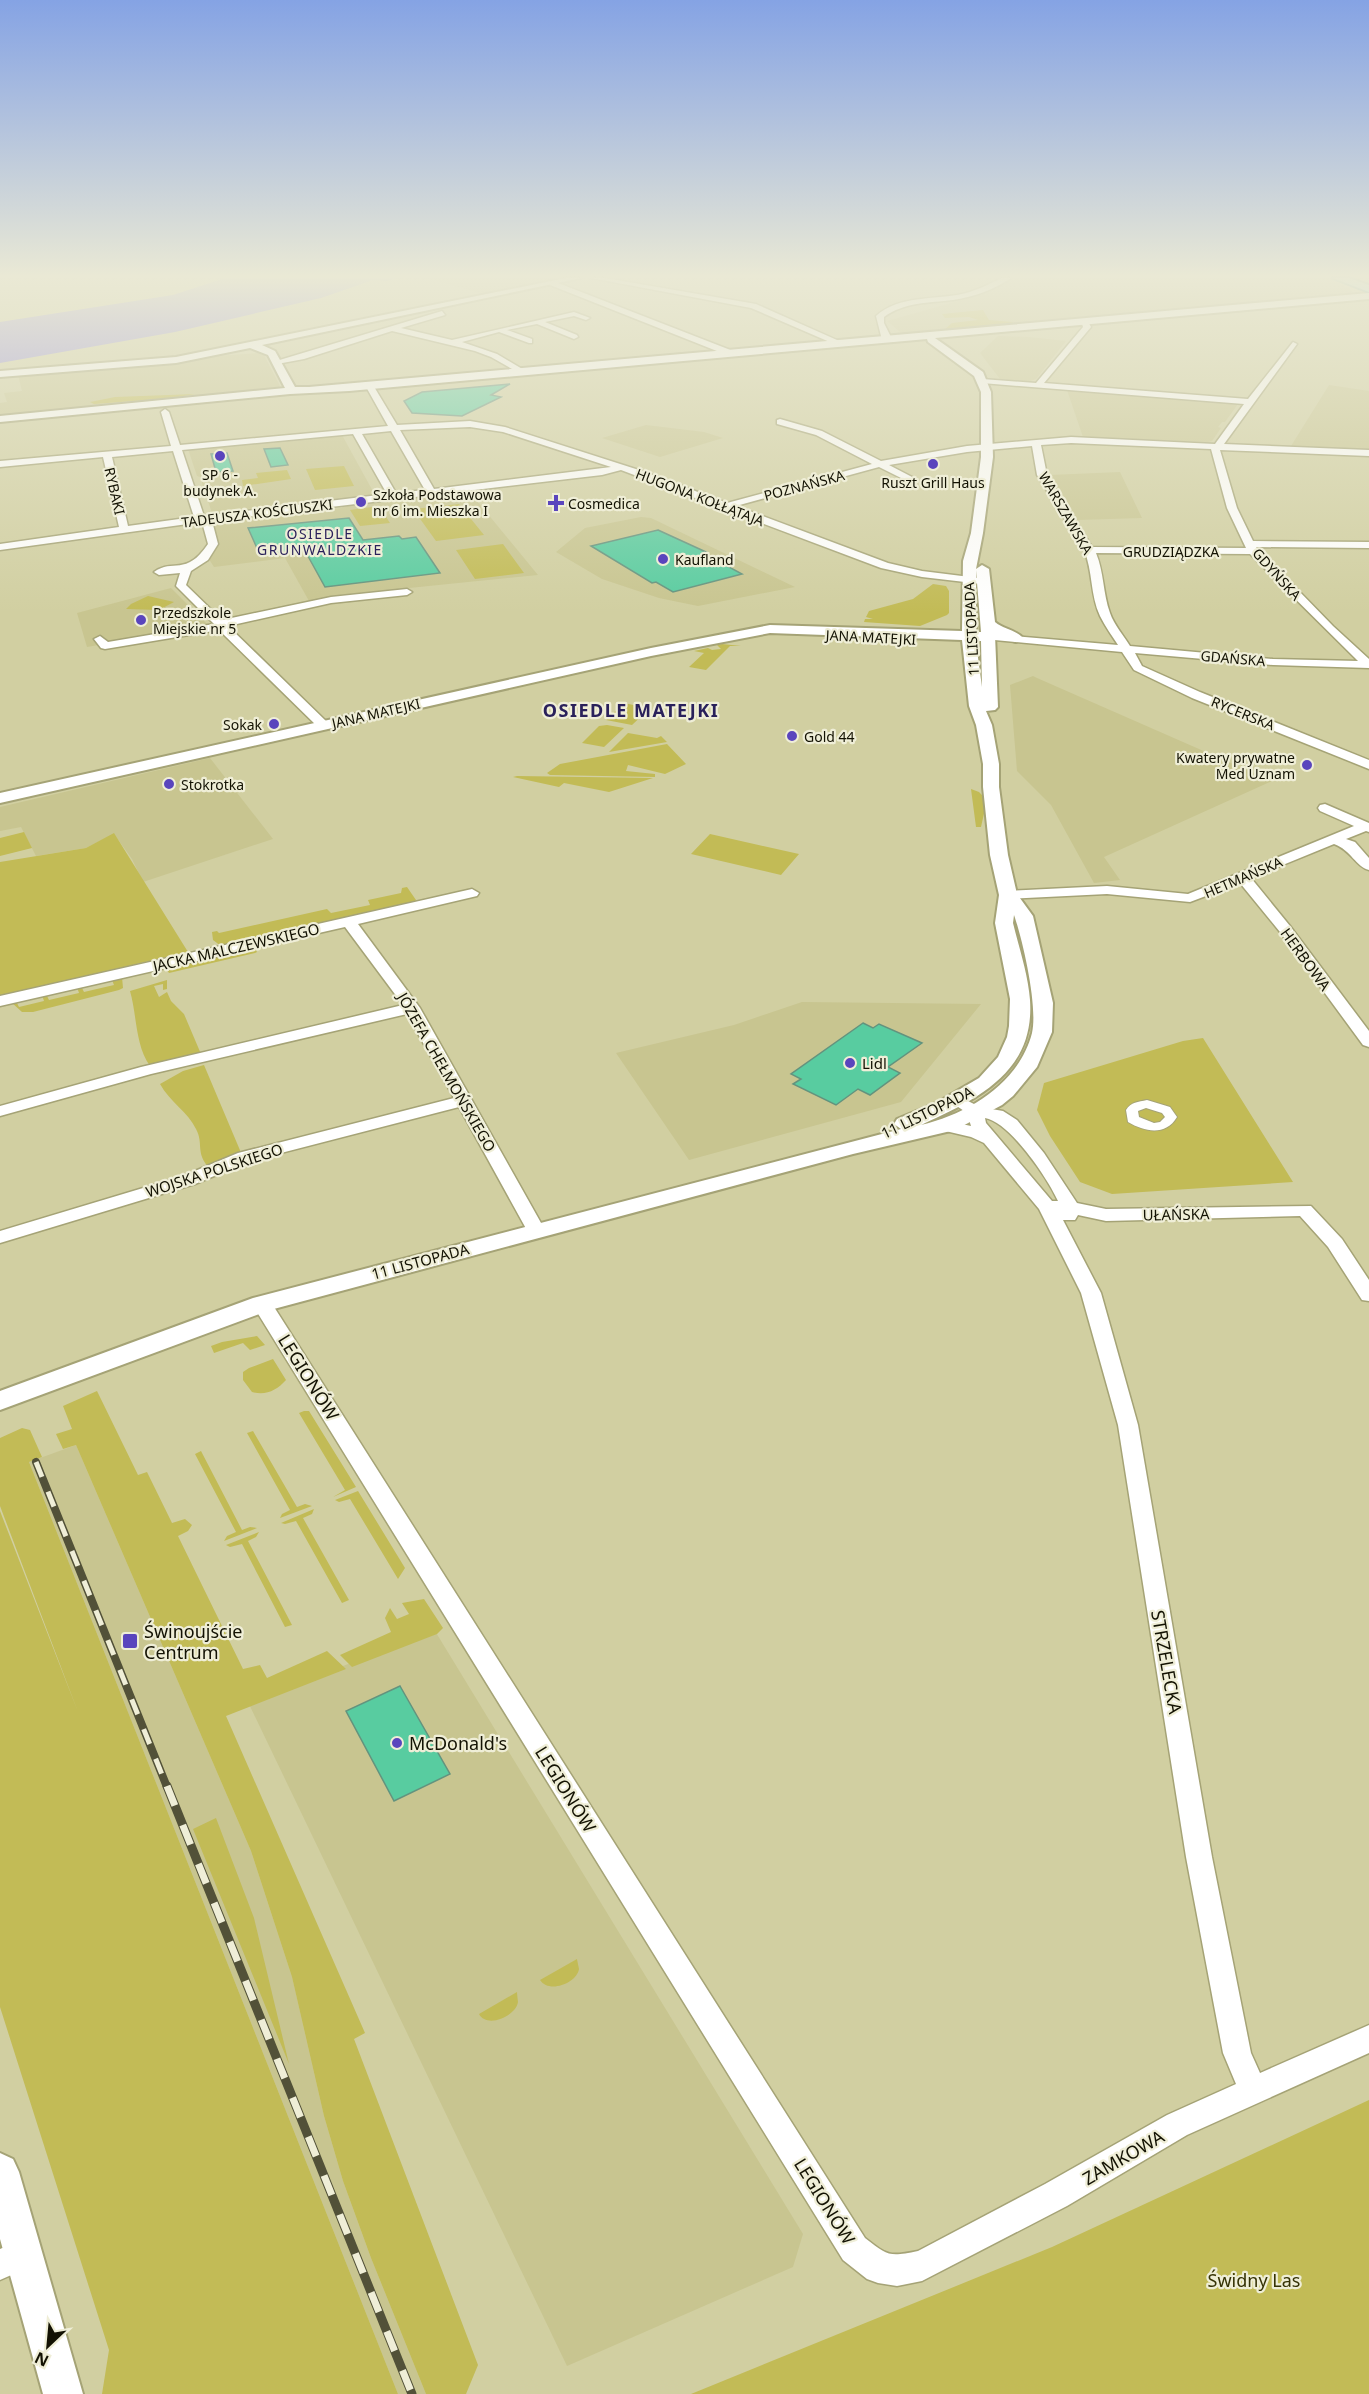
<svg xmlns="http://www.w3.org/2000/svg" width="1369" height="2394" font-family="'Noto Sans',sans-serif">
  <style>
    .built { fill: #c8c590 }
    .green { fill: #c2bb56 }
    .water { fill: #908adf }
    .building { fill: #58cca0; stroke: #63937e; stroke-width: 1.5 }
    .lines { fill: none; stroke-linecap: round; stroke-linejoin: round }
    .pedestrian-casing { stroke: #a5a376; stroke-width: 2 }
    .minor-casing { stroke: #a5a376; stroke-width: 3 }
    .tertiary-casing { stroke: #a5a376; stroke-width: 4 }
    .primary-casing { stroke: #3b889e; stroke-width: 4 }
    .pedestrian { fill: #fff; fill-rule: evenodd }
    .minor { fill: #fff; fill-rule: evenodd }
    .tertiary { fill: #fff; fill-rule: evenodd }
    .primary { fill: #97def7; fill-rule: evenodd }
    .rail-far1-casing { stroke: #525138; stroke-width: 8 }
    .rail-casing { stroke: #525138; stroke-width: 9 }
    .rail-far1 { stroke: #efeed7; stroke-width: 5; stroke-dasharray: 16; stroke-linecap: butt }
    .rail { stroke: #efeed7; stroke-width: 7; stroke-dasharray: 21; stroke-linecap: butt }
    .poi-dot { fill: #5a45bd; stroke: #efeed7; stroke-width: 2 }
    .labels { text-anchor: middle; dominant-baseline: central; stroke-width: 4.5; stroke-linejoin: round; paint-order: stroke }
    .far-poi-label { font-size: 14px; fill: #131203; stroke: #efeed7; text-anchor: start }
    .far-street-label { font-size: 14px; fill: #131203; stroke: #efeed7 }
    .far-neighbourhood-label { font-size: 14px; letter-spacing: 1.5px; fill: #2a215b; stroke: #efeed7 }
    .street-label { font-size: 15px; fill: #131203; stroke: #efeed7 }
    .poi-label { font-size: 15px; fill: #131203; stroke: #efeed7; text-anchor: start }
    .far-district-label { font-size: 18px; font-weight: bold; letter-spacing: 1.5px; fill: #2a215b; stroke: #efeed7 }
    .near-street-label { font-size: 18px; fill: #131203; stroke: #efeed7 }
    .near-poi-label { font-size: 18px; fill: #131203; stroke: #efeed7; text-anchor: start }
    .near-park-label { font-size: 18px; fill: #353205; stroke: #efeed7 }
  </style>
  <rect width="100%" height="100%" fill="#d1cfa1"/>
  <path class="built" d="M426 278H566L483 294Z
    M1014 278H1329L1353 291 1349 295 905 336 887 321 969 298Z
    M998 336 1029 337 1066 341 1036 379 1027 382 1000 379 980 353Z
    M258 353 264 355 280 386 274 390 0 415V403L7 402 4 393 22 391 18 375 168 365 202 357Z
    M1329 385 1369 391V449L1291 446Z
    M1067 390 1236 404H1238L1225 422H1222L1218 427 1221 428 1212 441 1208 442 1083 437Z
    M646 425 704 432 723 438 660 457 602 438Z
    M342 435 375 495 383 501 469 491 538 575 340 595 309 601 285 558 214 567 205 553 211 549 209 522 342 508 343 506 336 499 212 513 200 477 197 476 188 449Z
    M1120 472 1142 518 1077 520 1050 475Z
    M641 517 651 518 795 587 698 606 659 598 602 579 556 552 585 528Z
    M171 588 209 626 87 647 77 613Z
    M1033 676 1037 678 1272 781 1104 857 1120 880 1094 883 1051 805 1017 771 1010 685Z
    M210 758 273 839 143 882 132 859 114 834 86 848 36 856 21 827 0 831V807Z
    M802 1002 981 1004 901 1102 689 1160 616 1053 734 1025Z
    M76 1445 251 1851 292 1977 324 2116 343 2181 371 2258 426 2394H398L29 1462Z
    M435 1631 803 2234 793 2267 567 2366 248 1702Z"/>
  <path class="green" d="M983 310 989 320 1012 322 1015 325 942 332 952 323 978 320 969 317 945 318 942 314Z
    M195 394 172 398 94 404 90 402 115 397Z
    M344 466 354 486 315 490 306 469Z
    M287 470 291 479 243 486 242 480 258 478 256 473Z
    M459 504 484 535 436 541 413 509Z
    M379 506 390 523 360 526 350 510Z
    M503 544 524 573 475 579 456 550Z
    M933 584 946 586 949 591V613L947 615 920 626 864 622 865 619H873L866 617 869 611 913 599Z
    M148 596 174 602 159 610 126 609 131 604Z
    M722 644 741 646H730L706 670 689 667 704 653 694 651 708 648 712 650 721 649 717 645Z
    M624 703 643 707 648 710 632 725 606 720Z
    M607 725 624 728 604 747 582 743 599 726Z
    M628 733 657 738 661 736 667 742 609 752Z
    M667 744 686 764 665 774 628 765 626 771 655 774V777L550 775 547 773 560 764Z
    M517 776 653 778 609 792 564 783 559 787 513 777Z
    M971 789 979 792 984 797 985 809 981 827H976Z
    M24 832 32 848 0 856V838Z
    M114 833 188 952 0 996V862L86 848Z
    M710 834 799 854 781 875 691 854Z
    M407 887 416 900 414 903 221 946 213 940 212 932 217 931 219 933 327 909 331 913 370 905 368 900 401 893 402 888Z
    M254 947 257 952 255 953 169 973 165 967Z
    M122 977 123 988 119 990 33 1012H22L11 1002 16 1001 19 1007 44 1001 42 995 46 994 49 1000 79 993 77 987 81 986 84 992 114 985 112 980Z
    M167 980V989L163 990V984L154 986 159 997 167 992 171 1001 184 1014 201 1054 150 1066C135 1045 137 1015 130 991Z
    M1203 1038 1293 1182 1112 1194 1080 1182 1050 1136 1037 1110 1044 1083 1183 1041Z
    M204 1065 242 1155 209 1168C195 1152 204 1144 196 1129 188 1112 170 1102 160 1084L183 1071Z
    M257 1336 265 1345 250 1350 243 1343 214 1353 211 1346 222 1342Z
    M273 1359 286 1380C277 1390 266 1396 252 1392L243 1380V1372L249 1368Z
    M97 1391 138 1475 147 1472 172 1523 185 1519 192 1525 188 1531 178 1536 243 1669 260 1665 267 1678 327 1651 346 1669 226 1716 365 2033 354 2039 478 2365 466 2394H426L371 2258 343 2181 324 2116 292 1977 251 1851 76 1445 63 1449 56 1434 72 1429 63 1406Z
    M304 1411H309L356 1487 333 1497 345 1490 299 1413Z
    M22 1428 30 1430 42 1457 29 1462 398 2394H102L109 2350 0 2007V1511L78 1712 0 1506V1438Z
    M253 1431 297 1507 305 1504 312 1506 280 1518 282 1514 290 1510 247 1433Z
    M201 1451 242 1530 250 1527 257 1528 224 1541 227 1536 236 1532 195 1454Z
    M358 1491 405 1568 398 1579 350 1499 339 1502 335 1500Z
    M314 1509 312 1514 303 1518 349 1600 342 1603 296 1521 285 1524 281 1523Z
    M259 1532 256 1537 248 1541 292 1625 285 1627 242 1544 230 1547 226 1545Z
    M424 1599 443 1628 437 1634 352 1667 340 1655 391 1632 385 1618 390 1608 397 1619 409 1614 402 1603Z
    M216 1818 254 1918 289 2064 193 1829Z
    M577 1959C577 1960 579 1968 579 1969 577 1983 549 1994 540 1980Z
    M517 1992C517 1994 518 2001 518 2002 516 2016 487 2029 479 2014Z
    M1369 2100V2394H691L1052 2247Z"/>
  <path class="water" d="M225 278H397L387 281 373 280 321 298 175 332 0 363V322L173 295Z"/>
  <path class="building" d="M510 384 491 395 501 397 462 416 412 413 404 401 422 392Z
    M280 448 288 465 271 467 264 449Z
    M227 453 233 471 216 472 211 454Z
    M349 518 363 540 399 536 402 539 416 537 440 573 325 587 304 549 260 555 248 528Z
    M658 530 706 552 703 553 742 574 673 592 656 582 652 583 591 546Z
    M863 1023 873 1028 879 1024 922 1043 888 1067 900 1073 870 1095 858 1089 836 1105 793 1084 801 1079 791 1074Z
    M400 1686 450 1774 394 1801 346 1711Z"/>
  <g class="lines">
    <g class="pedestrian-casing">
      <path id="pedestrian" d="M1147 1100 1170 1107 1177 1117C1166 1136 1145 1132 1128 1122L1126 1110C1131 1102 1138 1102 1147 1100ZM1146 1108 1162 1113 1165 1117 1160 1122 1154 1123 1139 1117 1138 1111Z"/>
    </g>
    <g class="minor-casing">
      <path id="minor" d="M591 278H605L756 304 846 344 839 346 751 308Z
        M1002 278H1011C994 290 972 297 953 300 928 303 905 302 884 317V323L891 337 889 342 882 340 876 316C899 295 934 300 962 294 976 291 989 284 1002 278Z
        M553 281 733 351 734 353 727 355 550 285Z
        M442 311 445 315 401 328 452 340 574 312 590 318 586 320 574 316 545 322 577 335 578 337 574 339 537 324 507 330 532 339V343H529L499 332 462 342 497 354 524 370V374H521L491 357 475 351 392 331 304 359 277 364 273 362Z
        M1081 320H1087L1091 327 1044 383 1248 399 1293 342 1297 344 1224 444 1369 450V456L1220 450 1237 508 1253 541 1369 542V548L1256 547 1333 626 1369 659V668L1273 665 1135 653 1142 666 1200 692 1369 760V769L1192 698 1134 670 1122 652 984 639 982 637 988 634 1118 645C1112 636 1105 626 1100 616 1090 595 1093 571 1084 550L1037 475 1032 446 967 452 889 465 914 478 916 480 911 483 879 467 736 506 888 563 922 571 986 579V583L982 584 922 577 881 568 621 470 602 475 212 521 218 544 208 560 191 571 186 585 222 620 331 597 407 589 412 592 407 595 331 603 228 626 327 722 329 725 327 728H319L219 630 105 649 101 648 94 639 100 636 108 642 214 624 176 586 180 573 159 575 154 572C173 558 186 577 208 544L202 522 0 550V544L119 527 103 457 0 467V461L171 446 161 412 165 409 169 412 180 445 388 426 365 385 369 383 373 385 397 425 470 421 505 427 642 471 727 503 872 464 816 435 777 424V420L780 419 822 431 881 461 967 446 1071 437 1215 444 1244 404 982 383 978 381 982 379 1036 383 1083 327ZM470 427 503 432 611 467 434 489 400 430ZM391 431 425 490 396 493 362 434ZM353 434 387 494 204 516 182 450ZM1071 443 1211 449 1227 508 1246 548 1092 547 1047 475 1041 445ZM173 451 194 517 128 526 112 457ZM1096 553 1250 554 1358 661 1273 659 1130 646C1124 636 1114 625 1110 613 1103 594 1104 572 1096 553Z
        M1325 804 1369 823V832L1366 831 1346 839 1355 842 1369 858V870C1356 867 1351 850 1334 844L1251 878 1290 926 1369 1031V1047L1363 1045 1280 932 1240 883 1190 902 1107 894 1008 899 1001 895 1008 891 1107 886 1188 894 1354 826 1320 811 1318 808 1320 805Z
        M472 889 479 893 477 896 358 924 420 1008 545 1230 543 1234H529L459 1107 250 1161 195 1184 0 1243V1231L183 1176 238 1153 454 1098 407 1014 151 1074 0 1116V1106L141 1067 403 1005 345 927 0 1006V996Z
        M956 1095 980 1107 1003 1111 1017 1120 1044 1153 1077 1203 1106 1209 1311 1206 1342 1239 1369 1280V1301L1362 1300 1328 1247 1300 1216 1106 1221 1078 1215 1075 1220H1063L1101 1293 1138 1425 1212 1857 1251 2053 1260 2073 1369 2025V2053L1187 2135 1067 2206 922 2281 897 2286 878 2283 867 2279 843 2260 252 1304 255 1299 262 1298 269 1299 865 2238C888 2256 889 2257 918 2251L1045 2184 1167 2115 1236 2084 1223 2053 1186 1857 1118 1425 1081 1293 1039 1209 984 1143 971 1137 937 1129 934 1125 937 1121 943 1120 971 1126 967 1113 948 1100ZM985 1118C1010 1122 1048 1179 1058 1201H1052L986 1123Z
        M23 2239 34 2243 38 2254 34 2265 0 2280V2249Z"/>
    </g>
    <g class="tertiary-casing">
      <path id="tertiary" d="M566 278H581L262 345 275 351 295 387H309L1369 293V299L935 338 983 372 991 392 993 457 983 533 976 569 982 565 989 569 995 622C1003 629 1016 630 1023 638L1016 642 995 635 998 707 995 710 986 711 992 725 999 764V787L1008 855 1017 894 1033 916 1053 1003 1052 1032 1037 1067 1013 1096 1002 1105 955 1130 853 1154 270 1310 0 1410V1391L253 1298 901 1129 894 1124 897 1119 938 1102 979 1078 998 1057 1007 1037 1009 1026 1010 999 995 923 999 895 990 855 983 787V764L976 725 969 706 962 640 770 633 651 656 0 803V793L651 648 770 625 962 631 963 561 971 533 981 457V392L974 376 928 342 927 339 349 391 290 394 0 422V416L285 388 268 355 250 348 176 363 0 377V371L176 357ZM976 570 981 632H976ZM976 641H981L982 687 976 643ZM1014 915C1023 941 1038 1007 1032 1033 1019 1083 970 1113 921 1125 978 1099 1035 1072 1030 1000 1028 974 1019 948 1013 923Z
        M0 2153 13 2159 19 2172 83 2394H43L0 2239Z"/>
    </g>
    <g class="primary-casing">
      <path id="primary" d="M1333 278H1349L1369 285V292Z"/>
    </g>
    <use href="#pedestrian" class="pedestrian"/>
    <use href="#minor" class="minor"/>
    <use href="#tertiary" class="tertiary"/>
    <use href="#primary" class="primary"/>
    <g class="rail-far1-casing">
      <path id="rail-far1" d="M36 1462 167 1787"/>
    </g>
    <g class="rail-casing">
      <path id="rail" d="M167 1786 412 2394"/>
    </g>
    <use href="#rail-far1" class="rail-far1"/>
    <use href="#rail" class="rail"/>
  </g>
  <linearGradient id="sky" x2="0" y2="1"><stop stop-color="#85a3e4"/><stop offset="0.45" stop-color="#eae9d5"/><stop offset="1" stop-color="#eae9d5" stop-opacity="0"/></linearGradient>
  <rect width="1369" height="613" fill="url(#sky)"/>
  <g class="poi-dot">
    <circle cx="220" cy="456" r="6"/>
    <circle cx="933" cy="464" r="6"/>
    <circle cx="361" cy="502" r="6"/>
    <path d="M553 494h6v6h6v6h-6v6h-6v-6h-6v-6h6z"/>
    <circle cx="663" cy="559" r="6"/>
    <circle cx="141" cy="620" r="6"/>
    <circle cx="274" cy="724" r="6"/>
    <circle cx="792" cy="736" r="6"/>
    <circle cx="1307" cy="765" r="6"/>
    <circle cx="169" cy="784" r="6"/>
    <circle cx="850" cy="1063" r="6"/>
    <rect x="122" y="1633" width="16" height="16" rx="3"/>
    <circle cx="397" cy="1743" r="6"/>
  </g>
  <g class="labels">
    <g class="far-poi-label">
      <text x="220" y="474" text-anchor="middle">SP 6 -<tspan x="220" dy="16">budynek A.</tspan></text>
      <text x="933" y="482" text-anchor="middle">Ruszt Grill Haus</text>
      <text x="373" y="494">Szkoła Podstawowa<tspan x="373" dy="16">nr 6 im. Mieszka I</tspan></text>
      <text x="568" y="503">Cosmedica</text>
      <text x="675" y="559">Kaufland</text>
      <text x="153" y="612">Przedszkole<tspan x="153" dy="16">Miejskie nr 5</tspan></text>
      <text x="262" y="724" text-anchor="end">Sokak</text>
      <text x="804" y="736">Gold 44</text>
      <text x="1295" y="757" text-anchor="end">Kwatery prywatne<tspan x="1295" dy="16">Med Uznam</tspan></text>
      <text x="181" y="784">Stokrotka</text>
    </g>
    <g class="far-street-label">
      <text transform="translate(804 485) rotate(-15)">POZNAŃSKA</text>
      <text transform="translate(115 491) rotate(77)">RYBAKI</text>
      <text transform="translate(700 497) rotate(21)">HUGONA KOŁŁĄTAJA</text>
      <text transform="translate(257 513) rotate(-7)">TADEUSZA KOŚCIUSZKI</text>
      <text transform="translate(1066 513) rotate(60)">WARSZAWSKA</text>
      <text x="1171" y="551">GRUDZIĄDZKA</text>
      <text transform="translate(1277 574) rotate(48)">GDYŃSKA</text>
      <text transform="translate(971 629) rotate(-93)">11 LISTOPADA</text>
      <text transform="translate(871 637) rotate(3)">JANA MATEJKI</text>
      <text transform="translate(1233 658) rotate(5)">GDAŃSKA</text>
      <text transform="translate(376 713) rotate(-13)">JANA MATEJKI</text>
      <text transform="translate(1243 713) rotate(22)">RYCERSKA</text>
      <text transform="translate(1243 877) rotate(-23)">HETMAŃSKA</text>
    </g>
    <g class="far-neighbourhood-label">
      <text x="320" y="533">OSIEDLE<tspan x="320" dy="16">GRUNWALDZKIE</tspan></text>
    </g>
    <g class="street-label">
      <text transform="translate(236 947) rotate(-13)">JACKA MALCZEWSKIEGO</text>
      <text transform="translate(1306 959) rotate(54)">HERBOWA</text>
      <text transform="translate(447 1072) rotate(60)">JÓZEFA CHEŁMOŃSKIEGO</text>
      <text transform="translate(927 1112) rotate(-26)">11 LISTOPADA</text>
      <text transform="translate(214 1170) rotate(-18)">WOJSKA POLSKIEGO</text>
      <text transform="translate(1176 1214) rotate(-1)">UŁAŃSKA</text>
      <text transform="translate(420 1261) rotate(-15)">11 LISTOPADA</text>
    </g>
    <g class="poi-label">
      <text x="862" y="1063">Lidl</text>
    </g>
    <g class="far-district-label">
      <text x="631" y="710">OSIEDLE MATEJKI</text>
    </g>
    <g class="near-street-label">
      <text transform="translate(309 1377) rotate(58)">LEGIONÓW</text>
      <text transform="translate(1167 1662) rotate(80)">STRZELECKA</text>
      <text transform="translate(566 1789) rotate(58)">LEGIONÓW</text>
      <text transform="translate(1123 2157) rotate(-30)">ZAMKOWA</text>
      <text transform="translate(825 2201) rotate(58)">LEGIONÓW</text>
    </g>
    <g class="near-poi-label">
      <text x="144" y="1631">Świnoujście<tspan x="144" dy="21">Centrum</tspan></text>
      <text x="409" y="1743">McDonald's</text>
    </g>
    <g class="near-park-label">
      <text x="1254" y="2280">Świdny Las</text>
    </g>
  </g>
  <g transform="translate(48 2346) rotate(206)" stroke="#efeed7" stroke-width="4.5" paint-order="stroke">
  <path d="M0-4.5L10 22L0 15L-10 22Z" fill="#131203"/>
  <text y="-9" font-size="16" font-weight="bold" text-anchor="middle" fill="#131203">N</text>
  </g>
</svg>
